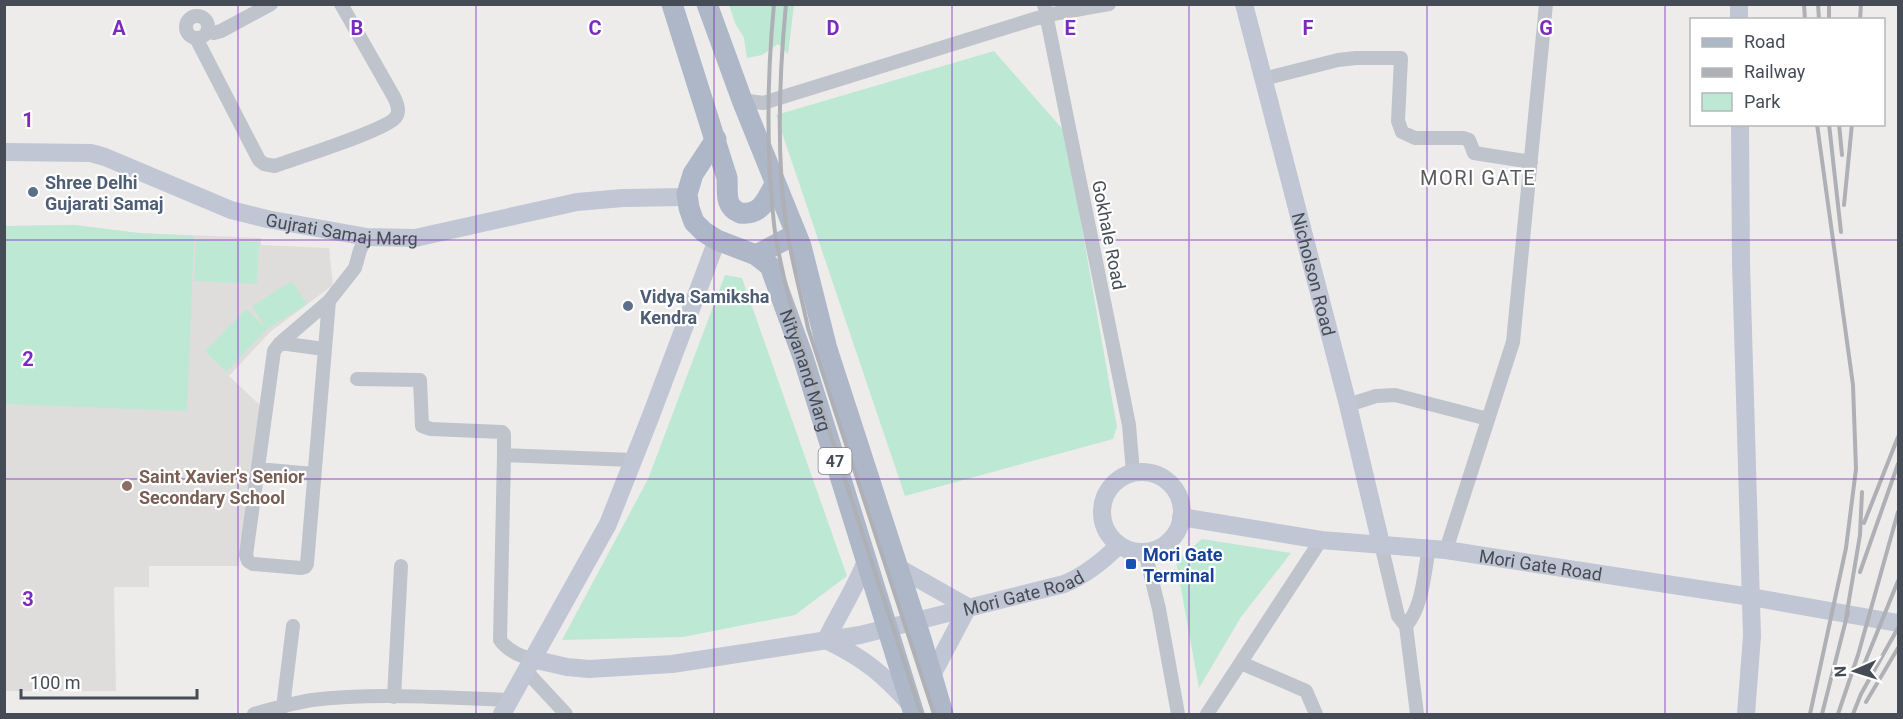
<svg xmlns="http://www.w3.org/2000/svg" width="1903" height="719" font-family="Roboto,sans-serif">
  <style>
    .education { fill: #dfdddc }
    .green { fill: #bde8d4 }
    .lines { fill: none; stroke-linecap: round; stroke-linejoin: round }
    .street { stroke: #bec3cc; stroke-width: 14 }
    .secondary { stroke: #c0c6d3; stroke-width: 18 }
    .primary { stroke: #adb7c8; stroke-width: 21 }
    .rail { stroke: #aeb0b5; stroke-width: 4 }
    .grid { fill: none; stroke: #7b2cbf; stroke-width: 1.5; stroke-opacity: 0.55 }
    .service-dot { fill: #5c6f8a; stroke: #fff; stroke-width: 2 }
    .education-dot { fill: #8d6e63; stroke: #fff; stroke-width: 2 }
    .transit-dot { fill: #1a4fb4; stroke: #fff; stroke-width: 2 }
    .labels { text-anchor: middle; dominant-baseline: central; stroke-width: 4.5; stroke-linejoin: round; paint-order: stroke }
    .shield { fill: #fff; stroke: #7e8289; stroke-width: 1.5 }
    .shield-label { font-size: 16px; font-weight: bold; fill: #464c56 }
    .service-label { font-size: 18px; font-weight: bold; fill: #4e5e75; stroke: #fff; text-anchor: start }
    .street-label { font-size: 18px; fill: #464c56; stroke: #fff }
    .education-label { font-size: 18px; font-weight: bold; fill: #785e54; stroke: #fff; text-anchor: start }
    .transit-label { font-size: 18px; font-weight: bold; fill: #164399; stroke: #fff; text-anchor: start }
    .neighbourhood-label { font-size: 20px; letter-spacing: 1.5px; fill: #595b5f; stroke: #fff }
    .grid-label { font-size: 20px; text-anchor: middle; font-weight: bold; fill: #7b2cbf; stroke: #fff; stroke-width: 4.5; stroke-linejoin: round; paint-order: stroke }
  </style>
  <rect width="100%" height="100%" fill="#eeeceb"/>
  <path class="education" d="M74 225 139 233 261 238V245L329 248 333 285 270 332 229 376 261 406 238 566H149V587H114L116 691H5V226Z"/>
  <path class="green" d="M729 5H794L788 54 778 44 762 55 747 58 744 38 735 23Z
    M994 51 1065 132 1117 427 1113 439 905 496 776 115Z
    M74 225 138 233 194 236 187 411 5 404V226Z
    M196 240 259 242 257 284 194 281Z
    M725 275 742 278 847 576 795 615 683 637 562 640 648 479Z
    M292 281 307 304 267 329 226 372 205 351 246 309 265 327 252 306Z
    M1202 539 1291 553 1241 617 1199 688 1176 561Z"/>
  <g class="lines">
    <path class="street" d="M1044 4 1129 425 1133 473
      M186 27a11 11 0 1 1 22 0a11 11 0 1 1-22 0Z
      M208 31 214 33 221 31 271 4
      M196 38 259 160 264 164 275 166C296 158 384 131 395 118 401 112 397 103 394 97L341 4
      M1263 79 1338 60 1356 58H1401L1398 121 1402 132 1415 138H1463L1469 140 1474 153 1531 162
      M742 100 763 103 1047 15 1109 4
      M329 301 307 564 305 567 301 568 253 564 248 561 246 555 274 351 280 343 329 301 355 268 360 250 367 237
      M280 343 324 349
      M357 379 420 380 422 426 431 429 502 432 504 434V455
      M1348 405 1376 396 1395 395 1488 419
      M258 469 314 474
      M1381 544 1398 616 1406 626 1417 714
      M1446 550 1513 342 1546 4
      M1145 552 1159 609 1178 714
      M1406 626C1423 606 1424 573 1429 548
      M532 659C519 656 508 651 500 640L504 455 633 460
      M1241 663 1306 691 1316 714
      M526 671 566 714
      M394 697 401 566
      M283 707 293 626
      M254 714C272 709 293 703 312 700 377 692 445 698 510 700
      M1207 714 1321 540"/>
    <g class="secondary">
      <path id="s1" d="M1244 4 1348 405 1381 544"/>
      <path d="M1739 4V20"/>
      <path d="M1740 124 1741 263 1752 636 1746 714"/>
      <path id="s2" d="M4 152 91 153 105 157 231 210 267 219 367 237 415 238 577 202 623 198 687 197"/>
      <circle cx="1142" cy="512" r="40"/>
      <path id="s3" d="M1181 517 1321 540 1446 550 1751 597 1898 623"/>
      <path d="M866 561C855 589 839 613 826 640 864 658 883 674 911 705"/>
      <path d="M899 568 968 607"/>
      <path id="s4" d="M532 659 567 667 589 669 672 664 860 635 1064 584C1086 575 1103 561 1119 545"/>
      <path d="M932 675 968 607"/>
      <path d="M502 714 608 524 650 418 717 240"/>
    </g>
    <g class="primary">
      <path d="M672 4 727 178C728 193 724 206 740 213 761 216 767 199 775 184"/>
      <path d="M707 4 742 100 801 246 827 349 922 642 943 714"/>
      <path id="s5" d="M716 139 693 174 687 194 689 208 694 222 704 232 717 240 756 255 770 266 803 357 914 714"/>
      <path d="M756 255 796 234"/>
    </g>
    <path class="rail" d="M774 4C767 78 766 150 774 224 778 260 789 296 797 331L921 714
      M786 4C779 77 776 152 786 225 791 259 801 294 808 328L934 714
      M1804 4 1805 20
      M1818 4 1819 20
      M1829 4V20
      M1860 20 1861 4
      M1829 124 1841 232
      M1839 124 1842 155
      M1844 205 1852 124
      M1864 523 1898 437
      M1860 572 1898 464
      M1846 618 1860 535 1862 492
      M1861 672 1898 581
      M1866 702 1898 648
      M1810 714 1846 548 1856 469 1853 385 1817 124
      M1822 714 1848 612
      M1838 714 1858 655 1898 512
      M1853 714 1861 694 1898 628"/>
  </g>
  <path class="grid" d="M238 4V714M476 4V714M714 4V714M952 4V714M1189 4V714M1427 4V714M1665 4V714M4 240H1898M4 479H1898"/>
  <g class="service-dot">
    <circle cx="33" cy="192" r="6"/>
    <circle cx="628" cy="306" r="6"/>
  </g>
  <circle class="education-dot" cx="127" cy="486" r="6"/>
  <rect class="transit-dot" x="1125" y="558" width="12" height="12" rx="3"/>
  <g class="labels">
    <rect class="shield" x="818.5" y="448" width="33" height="26" rx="4.5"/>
    <g class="shield-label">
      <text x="835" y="461">47</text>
    </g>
    <g class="service-label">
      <text x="45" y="182">Shree Delhi<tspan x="45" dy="21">Gujarati Samaj</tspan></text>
      <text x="640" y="296">Vidya Samiksha<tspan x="640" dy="21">Kendra</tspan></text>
    </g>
    <g class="street-label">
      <text stroke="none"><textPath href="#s2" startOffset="351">Gujrati Samaj Marg</textPath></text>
      <text transform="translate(1109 235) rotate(79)">Gokhale Road</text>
      <text stroke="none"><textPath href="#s1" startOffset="279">Nicholson Road</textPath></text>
      <text stroke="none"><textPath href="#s5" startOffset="291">Nityanand Marg</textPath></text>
      <text stroke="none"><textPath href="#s3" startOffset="363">Mori Gate Road</textPath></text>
      <text stroke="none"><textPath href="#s4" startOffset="500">Mori Gate Road</textPath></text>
    </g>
    <g class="education-label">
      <text x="139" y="476">Saint Xavier's Senior<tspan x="139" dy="21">Secondary School</tspan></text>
    </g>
    <g class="transit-label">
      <text x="1143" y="554">Mori Gate<tspan x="1143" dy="21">Terminal</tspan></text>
    </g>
    <g class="neighbourhood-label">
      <text x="1478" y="178">MORI GATE</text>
    </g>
  </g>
  <g class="grid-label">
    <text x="119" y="35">A</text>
    <text x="357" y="35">B</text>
    <text x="595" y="35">C</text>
    <text x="833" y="35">D</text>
    <text x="1070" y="35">E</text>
    <text x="1308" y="35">F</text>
    <text x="1546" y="35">G</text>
    <text x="28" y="127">1</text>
    <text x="28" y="366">2</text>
    <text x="28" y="606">3</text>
  </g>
  <rect width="1903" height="719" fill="none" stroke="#464c56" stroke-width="12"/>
  <rect x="1690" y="18" width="195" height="108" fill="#ffffff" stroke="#b5b7bb" stroke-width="1.5"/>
  <rect x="1702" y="38" width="30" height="9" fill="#adb7c8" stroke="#b5b7bb" stroke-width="1.5"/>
  <text x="1744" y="48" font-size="18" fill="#464c56">Road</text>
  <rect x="1702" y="68" width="30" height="9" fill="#aeb0b5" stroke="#b5b7bb" stroke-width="1.5"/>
  <text x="1744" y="78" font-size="18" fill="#464c56">Railway</text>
  <rect x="1702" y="93" width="30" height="18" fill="#bde8d4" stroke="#b5b7bb" stroke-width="1.5"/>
  <text x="1744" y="108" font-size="18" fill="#464c56">Park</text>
  <g transform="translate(1855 671) rotate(267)" stroke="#ffffff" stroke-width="4.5" paint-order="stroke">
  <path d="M0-4.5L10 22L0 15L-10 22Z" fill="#464c56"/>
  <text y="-9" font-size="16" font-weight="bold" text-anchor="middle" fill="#464c56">N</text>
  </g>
  <path d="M21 689v9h176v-9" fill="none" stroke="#464c56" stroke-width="3"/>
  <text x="30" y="689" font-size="18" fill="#464c56" stroke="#ffffff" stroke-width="4.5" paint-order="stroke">100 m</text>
</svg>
